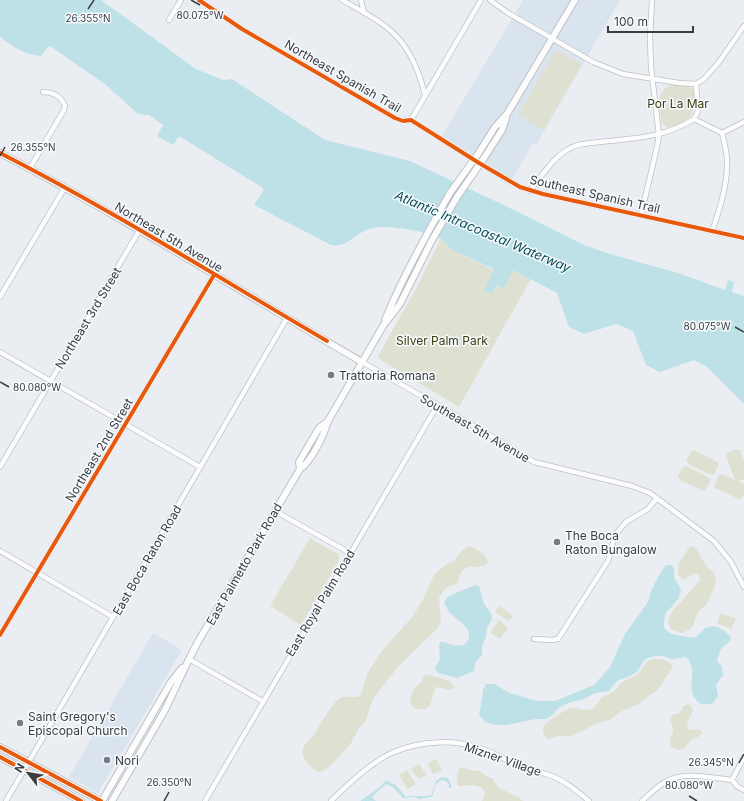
<svg xmlns="http://www.w3.org/2000/svg" width="744" height="801" font-family="Inter,sans-serif">
  <style>
    .built { fill: #dae4ee }
    .green { fill: #dee1d1 }
    .water { fill: #bee1e8 }
    .lines { fill: none; stroke-linecap: round; stroke-linejoin: round }
    .street-casing { stroke: #bdc1c5; stroke-width: 6 }
    .secondary-casing { stroke: #bdc1c5; stroke-width: 8 }
    .street { stroke: #fcfcfd; stroke-width: 4.5 }
    .secondary { stroke: #fcfcfd; stroke-width: 6 }
    .secondary-bridge-casing { stroke: #bdc1c5; stroke-width: 8; stroke-linecap: butt }
    .secondary-bridge { stroke: #fcfcfd; stroke-width: 6 }
    .cycleway-casing { stroke: #f7fbfe; stroke-width: 6 }
    .cycleway { stroke: #e8590c; stroke-width: 4 }
    .ticks { fill: none; stroke: #3a3d40; stroke-width: 1.5 }
    .poi-dot { fill: #787b7f; stroke: #f7fbfe; stroke-width: 1.5 }
    .labels { text-anchor: middle; dominant-baseline: central; stroke-width: 3; stroke-linejoin: round; paint-order: stroke }
    .street-label { font-size: 12px; fill: #3a3d40; stroke: #f7fbfe }
    .park-label { font-size: 12px; fill: #3a3c0e; stroke: #f7fbfe }
    .poi-label { font-size: 12px; fill: #3a3d40; stroke: #f7fbfe; text-anchor: start }
    .water-label { font-size: 13px; font-style: italic; fill: #064e57; stroke: #f7fbfe }
    .ticks-label { font-size: 10px; text-anchor: middle; fill: #3a3d40; stroke: #f7fbfe; stroke-width: 3; stroke-linejoin: round; paint-order: stroke }
  </style>
  <rect width="100%" height="100%" fill="#eaeef3"/>
  <path class="built" d="M523 0H620L536 145 533 143 509 185 439 141Z
    M153 633 182 650 98 793 69 777Z"/>
  <path class="green" d="M556 50 582 64 544 130 518 115Z
    M673 84C679 85 687 85 692 88 695 90 695 94 695 97 696 114 686 125 669 128L663 125 661 121C660 104 654 92 673 84Z
    M440 240 447 244 452 250 494 270 484 290 492 294 497 285 504 289 513 270 531 279 459 407 382 361 378 356 417 287Z
    M737 449 740 450 744 461V479L739 481 744 484V494L742 498 739 499 715 488 714 485 719 475 721 474 735 480 726 456 728 452Z
    M694 450 718 462 719 465 714 474 711 475 688 464 686 461 691 451Z
    M686 466 710 478 711 480 705 490 703 491 680 480 678 476 683 467Z
    M310 538 338 554 339 561 301 625 270 606Z
    M469 546C477 549 486 554 488 562L487 564C479 570 470 563 462 571 459 575 459 579 457 584L445 588 439 598 441 620 438 628 399 666 378 692 372 701 366 721 359 728 350 745 331 765 323 771 318 772C310 767 300 758 303 748 305 743 310 740 313 736 319 727 332 703 340 698 346 695 352 698 358 697L362 692 367 674 370 669 381 652 412 617 423 600 434 575 445 565 454 561 462 550Z
    M690 546 695 547 697 550 706 566 714 572 716 583 707 604 698 612 692 627 689 630 682 633 671 629 668 622 671 613 700 580 699 575 695 573 685 579H682L678 574 679 563Z
    M499 606 513 616 508 621 495 612Z
    M721 613 736 619 731 629 717 623Z
    M499 620 508 628 500 639 490 633Z
    M653 659H663L671 664 673 667 657 691 647 697 639 704 622 711 610 720 600 722 572 736H559L548 739C544 736 543 733 543 729 544 722 566 709 572 708 580 707 586 713 593 708 597 705 599 700 603 697 606 695 609 695 611 693 616 690 618 686 622 682 627 679 632 678 636 675 643 670 644 661 653 659Z
    M426 674 449 681 455 687 451 690 437 687C429 694 437 715 414 708 407 702 411 693 416 687 417 685 420 684 421 682 424 679 422 677 426 674Z
    M688 704 691 706 693 711 687 723 688 728 690 730 700 729 702 733 698 737 692 739 684 748 679 750 672 748C667 738 673 737 673 729 673 725 670 722 670 719L672 715 680 713 683 706Z
    M436 759 442 770 433 774 427 763Z
    M419 764 427 775 418 779 411 769Z
    M463 767 469 770 480 771 486 776 492 778 499 788 518 797 523 801H482L485 792C479 782 468 786 458 786L457 784 458 771 460 768Z
    M407 770 416 784 407 789 399 775Z"/>
  <path class="water" d="M0 0H101L196 69 223 80 232 79 325 140 410 161 514 210 584 245 610 254 678 273 725 290 728 280 734 282 732 292 744 296V404L707 367 694 360 660 372 646 365 633 331 616 324 584 334 569 327 557 293 513 270 504 289 497 285 492 294 484 290 494 269 452 250C448 245 443 241 439 238 430 232 393 226 382 227 377 227 368 229 364 231 352 237 346 248 331 245L254 205 263 191V188L179 136 173 145 157 136 163 125 149 115 138 114 106 85 50 46 47 48 41 56C23 54 15 48 0 37Z
    M668 565H671L674 568V577L681 590 679 598 666 613 664 621V627L666 630 671 634 694 638C699 636 701 632 704 629 714 622 724 630 731 637 730 644 726 643 722 648 720 651 718 657 717 661L722 666 723 675 716 685 718 696 712 704H701C681 690 701 673 686 657L672 659 663 656H655L645 659 637 672 630 676 617 681 609 691 595 693 582 700 571 702 560 707 550 717 546 719H536L507 725H495L485 722 479 715 482 700 483 690 486 684H494L510 693 537 701H555L594 685 610 667 625 634 648 602 651 591 658 577 665 566Z
    M475 585 479 586 484 604 491 613 492 619 487 628 486 637 482 646V655L475 663 474 671 457 678 438 673 435 668 440 659 439 647 440 642C450 641 450 648 464 645L469 639 468 629 449 612 444 603 446 599 449 596Z
    M441 777 448 778 451 784V788L448 787 449 784 446 781 441 780 435 785 433 795 431 797 420 799 415 797 403 798 393 787 386 784 372 797 376 801H360L380 787 385 781H389L390 783 396 785 406 797C415 794 423 798 431 795L436 781Z"/>
  <g class="lines">
    <g class="street-casing">
      <path id="street" d="M199 0 242 29 395 118 403 121 411 120 479 163 520 187 543 194 744 238
        M342 0C356 8 372 16 385 26 407 42 419 70 425 95
        M361 0 364 13
        M490 0 508 13 593 62 623 74 679 83 696 84 704 79 719 62 744 26
        M169 20 181 0
        M694 119 698 111 696 84
        M694 119 722 133
        M411 120 481 0
        M722 133 744 122
        M30 168 64 110 65 106C61 96 53 92 43 92
        M530 191C540 178 553 158 567 150 579 142 595 143 609 141 640 138 667 136 694 119
        M641 215 657 147 659 135 651 67 650 38 652 0
        M712 231C720 209 728 184 727 161 727 151 724 142 722 133
        M0 297 65 187
        M0 352 200 467
        M362 362 488 434 534 462 632 486 650 493 714 541 731 562 744 587
        M0 467 139 231
        M275 511 350 553
        M0 551 113 617
        M0 635 214 275
        M534 639 552 640 558 639 608 561 614 539 619 530 626 522 648 509 657 498
        M189 659 262 701
        M732 780 744 757
        M6 801 287 318
        M205 801 437 406
        M331 801C348 784 372 761 394 752 420 741 453 739 480 748 494 753 506 760 519 766 529 770 539 772 549 775 564 780 577 791 589 801
        M642 801C650 794 657 786 667 781 686 771 711 778 732 780L738 787 744 790"/>
    </g>
    <g class="secondary-casing">
      <path id="secondary" d="M0 153C124 217 241 292 362 362
        M478 154 495 127 507 114 575 0
        M484 158 502 130 506 118
        M385 320C403 276 427 234 450 193
        M300 469 299 462 319 428 327 422
        M0 747 101 801
        M0 757 81 801
        M102 801 171 682 182 668
        M112 801 165 710 189 659 199 640 300 469C311 462 324 435 328 421L383 326 400 304 431 242 457 197"/>
    </g>
    <use href="#street" class="street"/>
    <use href="#secondary" class="secondary"/>
    <g class="secondary-bridge-casing">
      <path id="secondary-bridge" d="M450 193 478 154
        M457 197 484 158"/>
    </g>
    <use href="#secondary-bridge" class="secondary-bridge"/>
    <g class="cycleway-casing">
      <path id="cycleway" d="M199 0 242 29 395 118 403 121 411 120 479 163 520 187 543 194 744 238
        M0 153C112 210 219 278 327 341
        M0 635 214 275
        M0 747 101 801
        M0 757 81 801"/>
    </g>
    <use href="#cycleway" class="cycleway"/>
  </g>
  <path class="ticks" d="M191 0 200 5M88 9 94 0M0 156 5 147M735 327 744 332M0 382 9 387M739 763 744 754M689 796 697 801M164 801 169 792"/>
  <g class="poi-dot">
    <circle cx="331" cy="375" r="4"/>
    <circle cx="557" cy="542" r="4"/>
    <circle cx="20" cy="723" r="4"/>
    <circle cx="107" cy="760" r="4"/>
  </g>
  <g class="labels">
    <g class="street-label">
      <text transform="translate(343 76) rotate(30)">Northeast Spanish Trail</text>
      <text transform="translate(595 194) rotate(13)">Southeast Spanish Trail</text>
      <text transform="translate(169 237) rotate(31)">Northeast 5th Avenue</text>
      <text transform="translate(88 318) rotate(-59)">Northeast 3rd Street</text>
      <text transform="translate(475 428) rotate(30)">Southeast 5th Avenue</text>
      <text transform="translate(99 450) rotate(-59)">Northeast 2nd Street</text>
      <text transform="translate(147 560) rotate(-60)">East Boca Raton Road</text>
      <text transform="translate(244 564) rotate(-60)">East Palmetto Park Road</text>
      <text transform="translate(320 603) rotate(-59)">East Royal Palm Road</text>
      <text transform="translate(503 759) rotate(19)">Mizner Village</text>
    </g>
    <g class="park-label">
      <text x="678" y="103">Por La Mar</text>
      <text x="442" y="340">Silver Palm Park</text>
    </g>
    <g class="poi-label">
      <text x="339" y="375">Trattoria Romana</text>
      <text x="565" y="535">The Boca<tspan x="565" dy="14">Raton Bungalow</tspan></text>
      <text x="28" y="716">Saint Gregory's<tspan x="28" dy="14">Episcopal Church</tspan></text>
      <text x="115" y="760">Nori</text>
    </g>
    <g class="water-label">
      <text transform="translate(483 231) rotate(23)">Atlantic Intracoastal Waterway</text>
    </g>
  </g>
  <g class="ticks-label">
    <text x="200" y="19">80.075°W</text>
    <text x="88" y="22">26.355°N</text>
    <text x="33" y="151">26.355°N</text>
    <text x="707" y="330">80.075°W</text>
    <text x="37" y="391">80.080°W</text>
    <text x="711" y="766">26.345°N</text>
    <text x="169" y="786">26.350°N</text>
    <text x="689" y="789">80.080°W</text>
  </g>
  <g transform="translate(28 773) rotate(301)" stroke="#f7fbfe" stroke-width="3" paint-order="stroke">
  <path d="M0-3L7 15L0 10L-7 15Z" fill="#3a3d40"/>
  <text y="-6" font-size="11" font-weight="bold" text-anchor="middle" fill="#3a3d40">N</text>
  </g>
  <path d="M608 26v6h85v-6" fill="none" stroke="#3a3d40" stroke-width="2"/>
  <text x="614" y="26" font-size="12" fill="#3a3d40" stroke="#f7fbfe" stroke-width="3" paint-order="stroke">100 m</text>
</svg>
